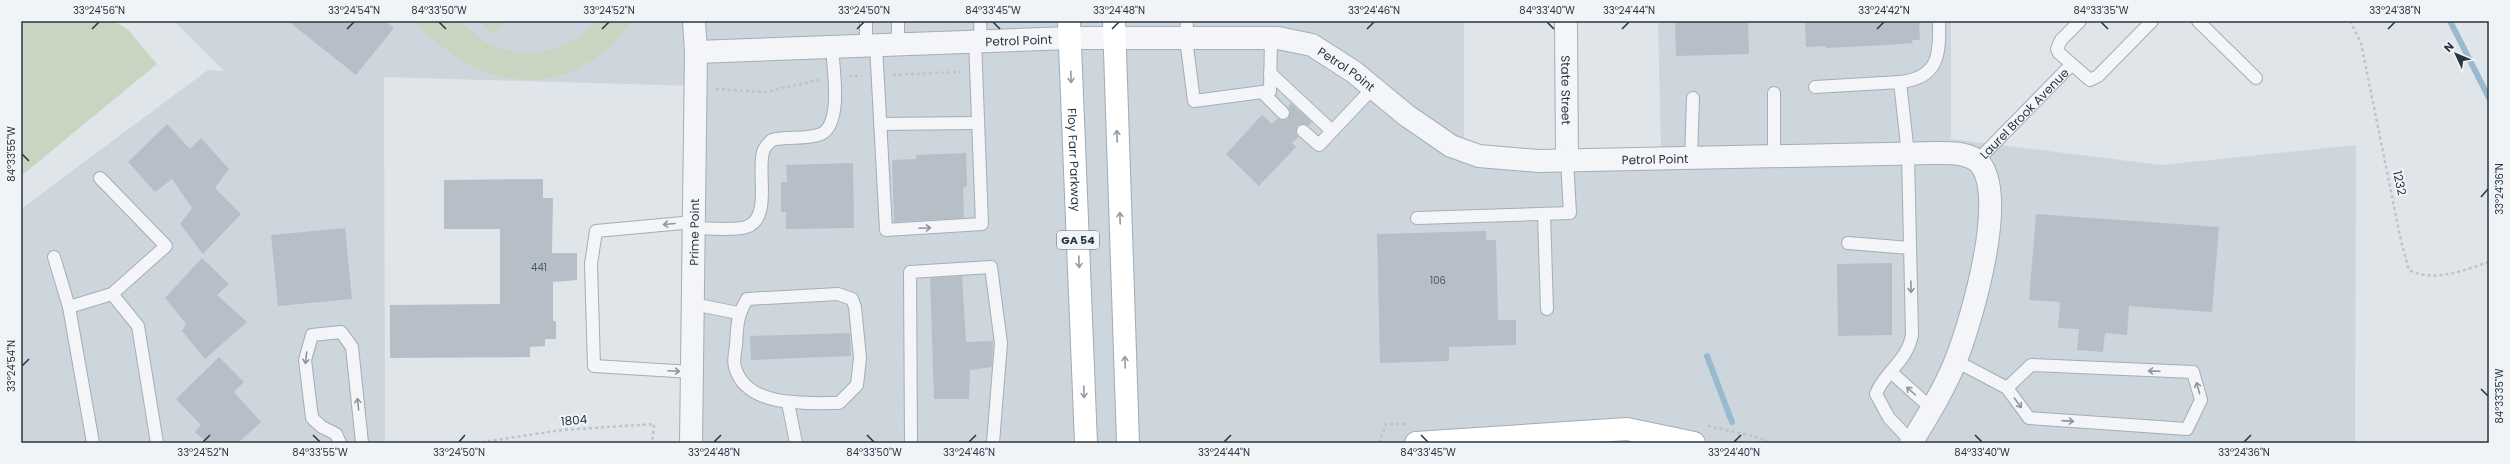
<svg xmlns="http://www.w3.org/2000/svg" width="2510" height="464" font-family="Poppins,sans-serif">
  <style>
    .built { fill: #cdd5dd }
    .green { fill: #c8d5c0 }
    .lines { fill: none; stroke-linecap: round; stroke-linejoin: round }
    .stream { stroke: #97bace; stroke-width: 6 }
    .building { fill: #b6bfc8 }
    .lane-casing { stroke: #a5adb5; stroke-width: 14 }
    .street-casing { stroke: #a5adb5; stroke-width: 24 }
    .secondary-casing { stroke: #a5adb5; stroke-width: 24 }
    .primary-casing { stroke: #9eacb7; stroke-width: 24 }
    .path { stroke: #bec3c9; stroke-width: 2.5; stroke-dasharray: 3 3; stroke-linecap: butt }
    .lane { stroke: #f3f5f8; stroke-width: 12 }
    .street { stroke: #f3f5f8; stroke-width: 22 }
    .secondary { stroke: #fff; stroke-width: 22 }
    .primary { stroke: #fff; stroke-width: 22 }
    .oneway { stroke: #939aa1 }
    .oneway2 { stroke: #8d959e }
    .ticks { fill: none; stroke: #273543; stroke-width: 1.5 }
    .labels { text-anchor: middle; dominant-baseline: central; stroke-width: 4; stroke-linejoin: round; paint-order: stroke }
    .number-label { font-size: 10px; fill: #4b5864 }
    .shield { fill: #f0f4f7; stroke: #636e79; stroke-width: 1 }
    .shield-label { font-size: 11px; font-weight: bold; fill: #273543 }
    .street-label { font-size: 12px; fill: #273543; stroke: #f0f4f7 }
    .neatline { fill: none; stroke: #273543; stroke-width: 1.5 }
    .ticks-label { font-size: 10px; text-anchor: middle; fill: #273543 }
  </style>
  <rect width="100%" height="100%" fill="#e0e5ea"/>
  <path class="built" d="M174 21H1464V161L1661 150 1658 21H1951V139L2161 165 2356 145 2355 443H691L695 86 384 77 385 443H21V209L208 70 224 71Z"/>
  <path class="green" d="M21 21H115L128 30 157 64 21 176Z
    M411 21C422 21 447 18 456 21 466 24 479 38 489 44 526 62 569 51 597 21H631C598 74 535 94 478 69 453 58 432 37 411 21Z
    M478 21H504L494 34Z"/>
  <g class="lines">
    <path class="stream" d="M2450 21 2489 98
      M1707 356 1732 422"/>
  </g>
  <path class="building" d="M288 21H385L394 28 356 75Z
    M1675 21H1748L1749 54 1676 56Z
    M1805 21H1919L1920 40H1912L1913 43 1888 45 1826 48V46L1806 47Z
    M1291 103 1312 122 1308 126 1301 124 1297 126 1296 133 1298 137 1292 143 1296 147 1259 186 1226 154 1262 115 1272 124 1278 118 1281 120 1288 119 1290 111 1288 107Z
    M167 124 190 149 201 138 229 169 215 188 241 214 203 254 180 224 192 208 172 179 155 192 128 162Z
    M966 153 967 186 963 188 964 218 894 222 892 160 916 159V155Z
    M853 163 854 228 786 229V212H781V182H787L786 165Z
    M543 179V198H553L552 253H577V280L553 282V321H556V339H545V346L530 347V357L390 358V305L500 304V229H444V180Z
    M2036 214 2219 227 2212 312 2129 306 2127 335 2105 333 2103 352 2077 350 2079 329 2058 328 2060 302 2029 300Z
    M345 228 352 299 278 306 271 235Z
    M1486 231V240H1496L1498 320H1516V345L1449 347V361L1380 363 1377 234Z
    M202 258 229 284 217 295 247 322 205 359 182 331 186 324 165 298Z
    M1892 263V335L1838 336 1837 264Z
    M962 276 966 342 993 341 992 367 970 370 969 399H934L930 278Z
    M850 333 851 356 751 360 750 336Z
    M219 357 244 382 234 392 261 422 238 443H207L195 432 201 425 176 399Z"/>
  <g class="lines">
    <g class="lane-casing">
      <g id="lane">
        <path d="M866 21V45"/>
        <path d="M898 21V44"/>
        <path d="M980 21 981 41"/>
        <path d="M1187 21 1186 39 1194 101 1270 91 1271 38"/>
        <path d="M2080 21 2061 40 2057 49 2059 53 2090 80 2098 76 2152 21"/>
        <path d="M2198 21 2256 78"/>
        <path d="M876 45 886 230 982 224 975 41"/>
        <path d="M1270 73 1332 131"/>
        <path d="M1900 82C1939 78 1940 54 1939 21"/>
        <path d="M1815 87 1900 82 1908 154 1912 335C1907 362 1884 372 1876 394L1889 418 1912 442"/>
        <path d="M1262 92 1283 113"/>
        <path d="M1774 93V156"/>
        <path d="M880 124 978 123"/>
        <path d="M1303 131 1319 145 1373 88"/>
        <path d="M1691 158 1693 98"/>
        <path id="s1" d="M1977 161 2071 65"/>
        <path d="M100 178 166 246 112 294 138 326 157 443"/>
        <path d="M1544 214 1547 309"/>
        <path d="M1417 218 1570 213 1567 160"/>
        <path d="M693 228C708 228 733 231 746 227 772 219 757 173 763 152 764 147 769 143 772 140 787 136 807 140 821 134 843 124 833 67 832 47"/>
        <path d="M1848 243 1910 248"/>
        <path d="M54 257 69 307 112 294"/>
        <path d="M838 294 852 299 855 307 860 358 857 385 839 403C806 403 746 408 735 367 733 361 735 352 736 346 737 326 737 316 747 299Z"/>
        <path d="M693 304 738 313"/>
        <path d="M69 307 93 443"/>
        <path d="M1956 361 2007 388 2029 418 2187 429 2201 400 2193 372 2031 365 2007 388"/>
        <path d="M692 372 594 366 591 264 596 231 694 222"/>
        <path d="M1892 373 1931 408"/>
        <path d="M788 403 796 443"/>
        <path d="M340 443 336 434 322 427 312 418 305 360 312 335 341 332 352 347 362 443"/>
        <path d="M911 443 910 272 991 267 1001 343 993 443"/>
      </g>
    </g>
    <g class="street-casing">
      <g id="street">
        <path id="s2" d="M1566 21 1567 160"/>
        <path id="s3" d="M696 52 1069 38H1278L1312 45 1354 72 1406 115 1451 146 1479 156 1539 161 1934 153C1948 153 1964 152 1976 160 2012 187 1970 325 1956 360 1945 388 1927 417 1911 443"/>
        <path id="s4" d="M691 443 696 52 694 21"/>
      </g>
    </g>
    <g class="secondary-casing">
      <path id="secondary" d="M1416 443 1627 429 1694 443"/>
    </g>
    <g class="primary-casing">
      <g id="primary">
        <path id="s5" d="M1069 21 1086 443"/>
        <path d="M1114 21 1128 443"/>
      </g>
    </g>
    <path class="path" d="M2350 21 2361 43 2401 241 2409 270C2434 283 2464 270 2489 262
      M893 75 960 72
      M849 76H862
      M716 89 765 92 819 80
      M1708 426 1753 436 1773 443
      M476 443 562 430 654 424 652 443
      M1379 443 1386 424H1406"/>
    <use href="#lane" class="lane"/>
    <use href="#street" class="street"/>
    <use href="#secondary" class="secondary"/>
    <use href="#primary" class="primary"/>
  </g>
  <defs><path id="oneway-shaft" d="M-6 0H5M1.5-3L5.5 0L1.5 3" fill="none" stroke-width="1.6" stroke-linecap="round" stroke-linejoin="round"/></defs>
  <g class="oneway">
    <use href="#oneway-shaft" transform="translate(1071 77) rotate(88)"/>
    <use href="#oneway-shaft" transform="translate(1117 136) rotate(-92)"/>
    <use href="#oneway-shaft" transform="translate(1120 218) rotate(-92)"/>
    <use href="#oneway-shaft" transform="translate(1079 262) rotate(88)"/>
    <use href="#oneway-shaft" transform="translate(1125 362) rotate(-92)"/>
    <use href="#oneway-shaft" transform="translate(1084 392) rotate(88)"/>
  </g>
  <g class="oneway2">
    <use href="#oneway-shaft" transform="translate(669 224) rotate(175)"/>
    <use href="#oneway-shaft" transform="translate(925 228) rotate(-3)"/>
    <use href="#oneway-shaft" transform="translate(1911 287) rotate(89)"/>
    <use href="#oneway-shaft" transform="translate(306 358) rotate(97)"/>
    <use href="#oneway-shaft" transform="translate(674 371) rotate(3)"/>
    <use href="#oneway-shaft" transform="translate(2154 371) rotate(-178)"/>
    <use href="#oneway-shaft" transform="translate(2198 388) rotate(-106)"/>
    <use href="#oneway-shaft" transform="translate(1911 391) rotate(-138)"/>
    <use href="#oneway-shaft" transform="translate(2018 403) rotate(53)"/>
    <use href="#oneway-shaft" transform="translate(358 404) rotate(-96)"/>
    <use href="#oneway-shaft" transform="translate(2068 421) rotate(4)"/>
  </g>
  <path class="ticks" d="M439 22 446 29M993 22 1000 29M1547 22 1554 29M2101 22 2108 29M92 29 99 22M347 29 354 22M602 29 609 22M857 29 864 22M1112 29 1119 22M1367 29 1374 22M1622 29 1629 22M1877 29 1884 22M2388 29 2395 22M22 154 29 161M2481 197 2488 189M22 366 29 359M2481 389 2488 396M313 435 320 442M867 435 874 442M1421 435 1428 442M1975 435 1982 442M203 442 210 435M459 442 465 435M714 442 721 435M969 442 976 435M1224 442 1231 435M1734 442 1741 435M2244 442 2251 435"/>
  <g class="labels">
    <g class="number-label">
      <text x="539" y="267">441</text>
      <text x="1438" y="280">106</text>
    </g>
    <rect class="shield" x="1057" y="231" width="42" height="18" rx="3"/>
    <g class="shield-label">
      <text x="1078" y="240">GA 54</text>
    </g>
    <g class="street-label">
      <text stroke="none"><textPath href="#s3" startOffset="323">Petrol Point</textPath></text>
      <text stroke="none"><textPath href="#s3" startOffset="659">Petrol Point</textPath></text>
      <text stroke="none"><textPath href="#s2" startOffset="69">State Street</textPath></text>
      <text stroke="none"><textPath href="#s1" startOffset="67">Laurel Brook Avenue</textPath></text>
      <text stroke="none"><textPath href="#s3" startOffset="995">Petrol Point</textPath></text>
      <text stroke="none"><textPath href="#s5" startOffset="139">Floy Farr Parkway</textPath></text>
      <text transform="translate(2400 183) rotate(78)">1232</text>
      <text stroke="none"><textPath href="#s4" startOffset="211">Prime Point</textPath></text>
      <text transform="translate(574 420) rotate(-5)">1804</text>
    </g>
  </g>
  <rect width="2510" height="464" fill="none" stroke="#f0f4f7" stroke-width="44"/>
  <g transform="translate(2456 54) rotate(314)" stroke="#f0f4f7" stroke-width="3" paint-order="stroke">
  <path d="M0-3L7 15L0 10L-7 15Z" fill="#273543"/>
  <text y="-6" font-size="11" font-weight="bold" text-anchor="middle" fill="#273543">N</text>
  </g>
  <rect x="22" y="22" width="2466" height="420" class="neatline"/>
  <g class="ticks-label">
    <text x="99" y="14">33°24'56"N</text>
    <text x="354" y="14">33°24'54"N</text>
    <text x="439" y="14">84°33'50"W</text>
    <text x="609" y="14">33°24'52"N</text>
    <text x="864" y="14">33°24'50"N</text>
    <text x="993" y="14">84°33'45"W</text>
    <text x="1119" y="14">33°24'48"N</text>
    <text x="1374" y="14">33°24'46"N</text>
    <text x="1547" y="14">84°33'40"W</text>
    <text x="1629" y="14">33°24'44"N</text>
    <text x="1884" y="14">33°24'42"N</text>
    <text x="2101" y="14">84°33'35"W</text>
    <text x="2395" y="14">33°24'38"N</text>
    <text transform="translate(11 154) rotate(-90)" y="4">84°33'55"W</text>
    <text transform="translate(2499 189) rotate(-90)" y="4">33°24'36"N</text>
    <text transform="translate(11 366) rotate(-90)" y="4">33°24'54"N</text>
    <text transform="translate(2499 396) rotate(-90)" y="4">84°33'35"W</text>
    <text x="203" y="456">33°24'52"N</text>
    <text x="320" y="456">84°33'55"W</text>
    <text x="459" y="456">33°24'50"N</text>
    <text x="714" y="456">33°24'48"N</text>
    <text x="874" y="456">84°33'50"W</text>
    <text x="969" y="456">33°24'46"N</text>
    <text x="1224" y="456">33°24'44"N</text>
    <text x="1428" y="456">84°33'45"W</text>
    <text x="1734" y="456">33°24'40"N</text>
    <text x="1982" y="456">84°33'40"W</text>
    <text x="2244" y="456">33°24'36"N</text>
  </g>
</svg>
